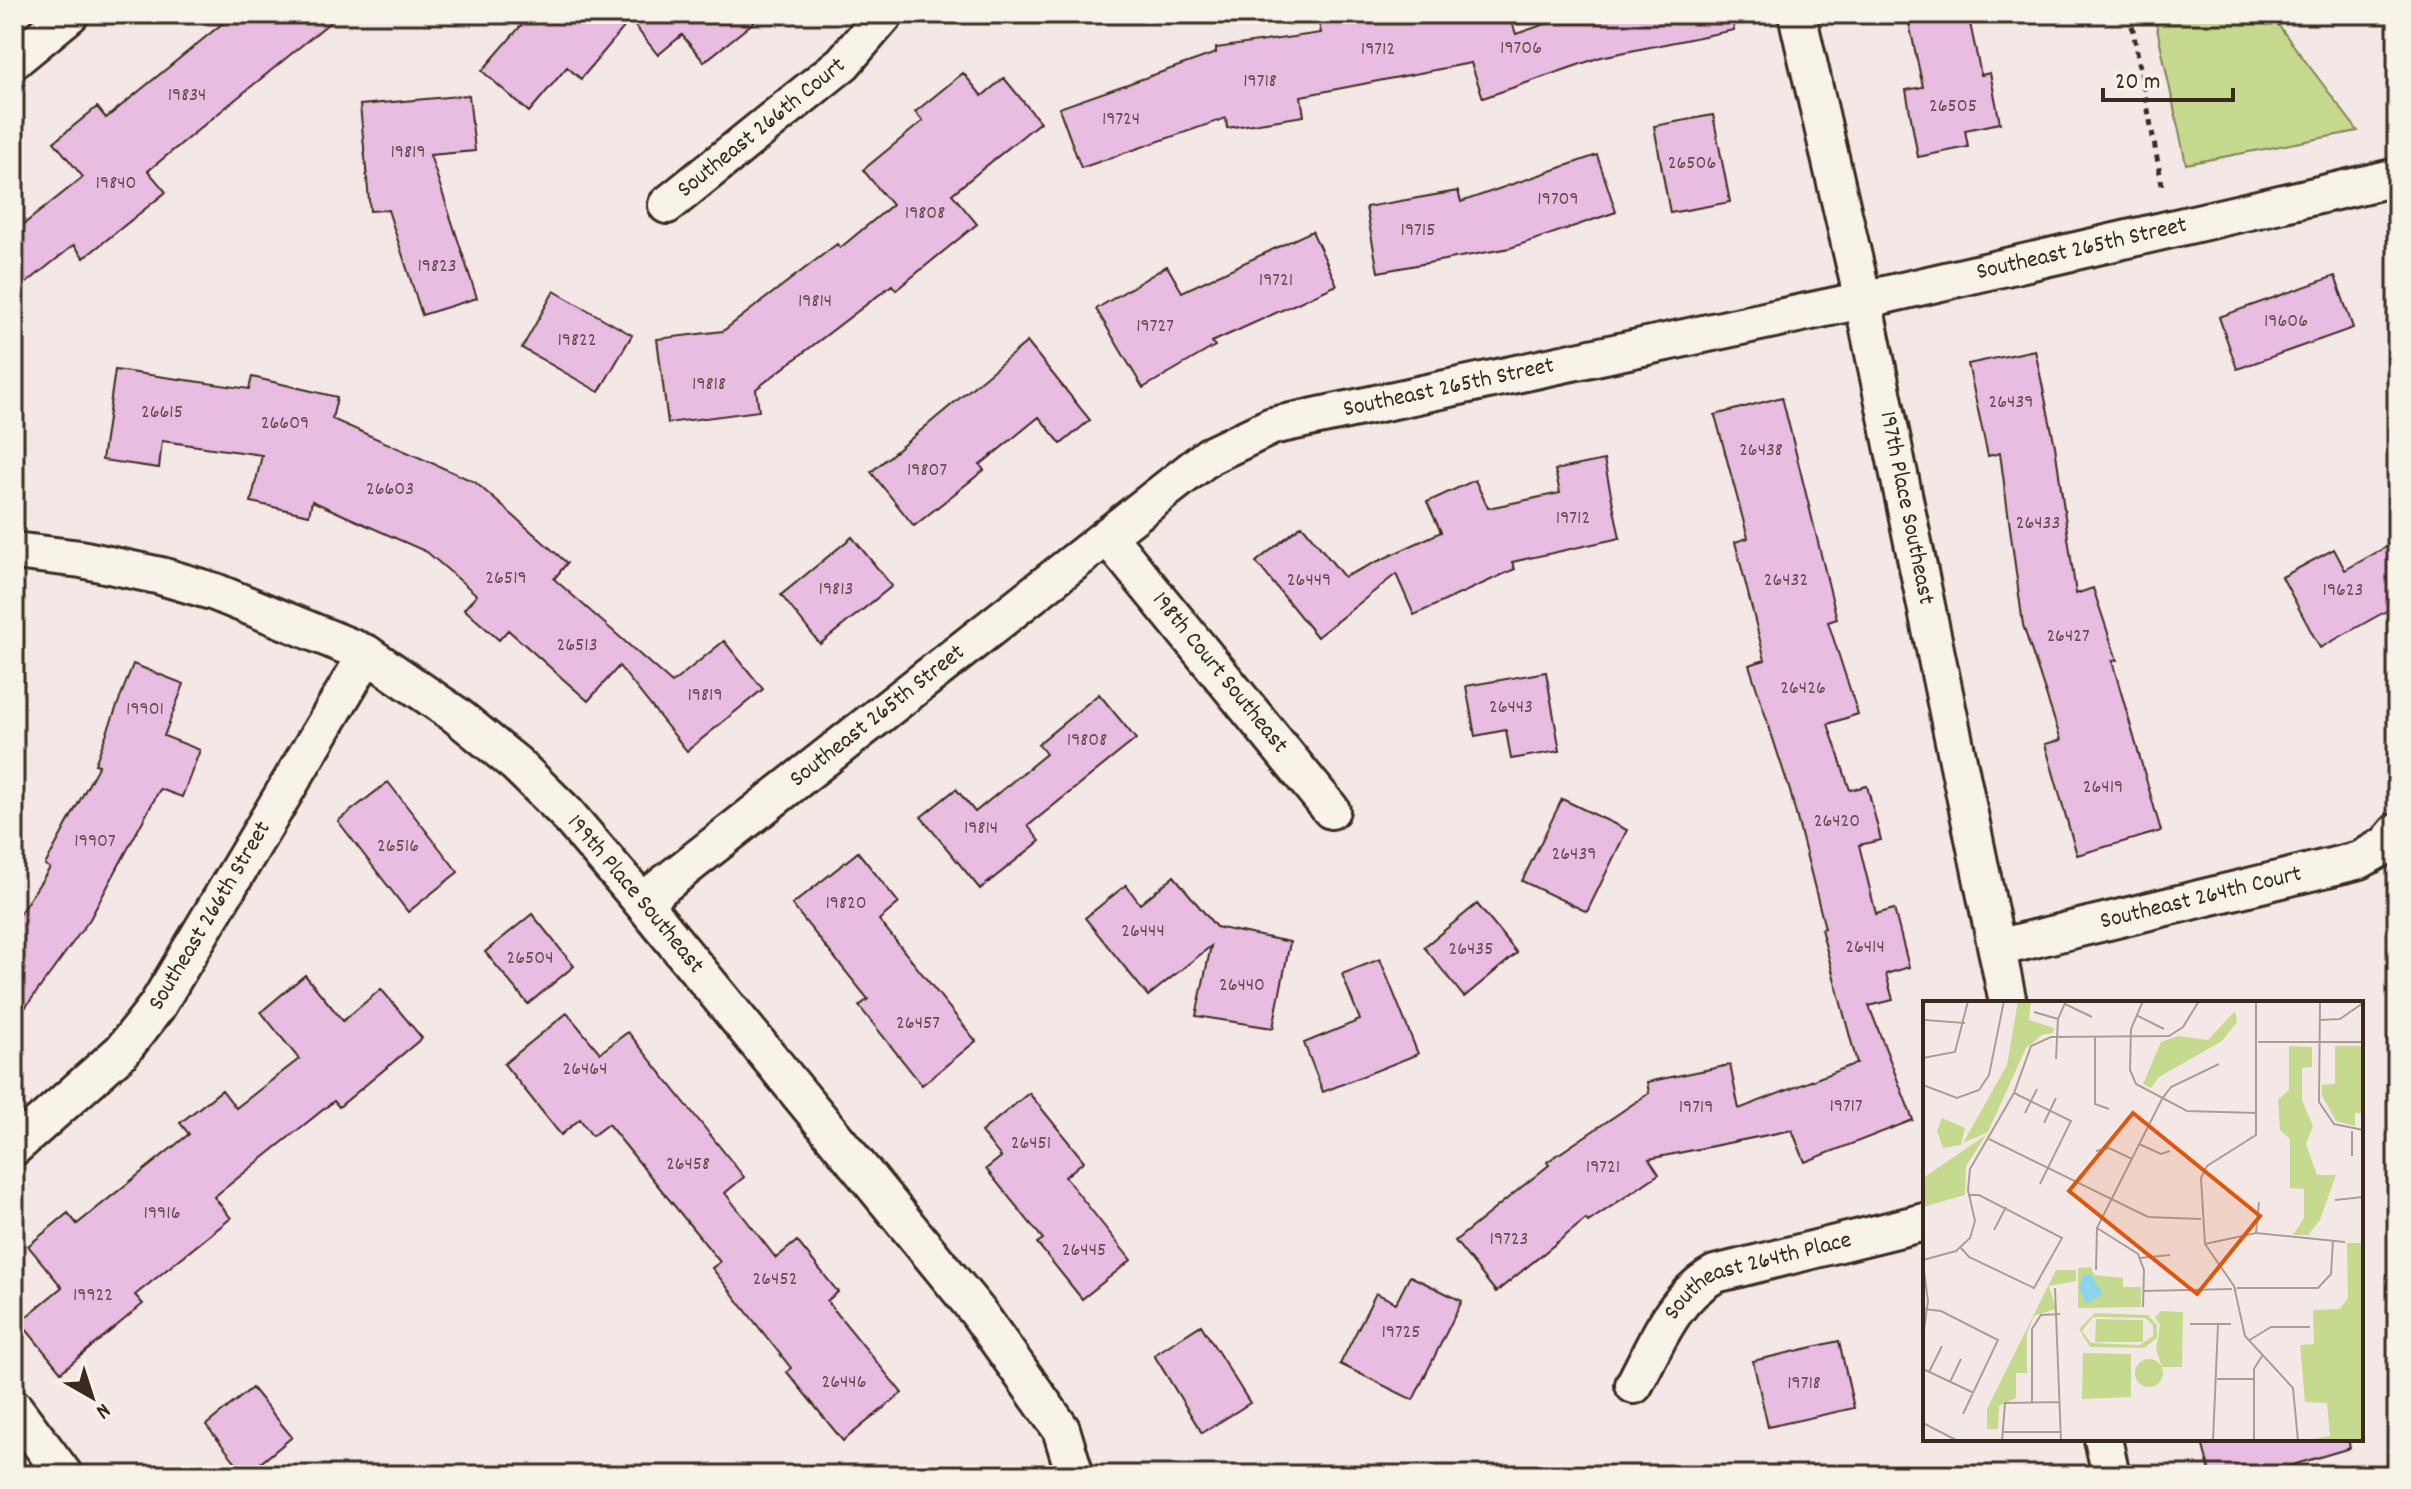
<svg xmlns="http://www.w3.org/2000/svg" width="2411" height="1489" font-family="Dekko,sans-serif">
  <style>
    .green { fill: #c5da8f; stroke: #808256; stroke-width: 2 }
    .building { fill: #e9bde2; stroke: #3b2a1e; stroke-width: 2 }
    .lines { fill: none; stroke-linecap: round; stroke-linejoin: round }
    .minor-casing { stroke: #3b2a1e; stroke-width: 42 }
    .path { stroke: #3b2a1e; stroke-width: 5; stroke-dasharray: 6 6; stroke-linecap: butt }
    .minor { stroke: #f7f3e8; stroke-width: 36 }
    .labels { text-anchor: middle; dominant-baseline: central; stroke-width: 8; stroke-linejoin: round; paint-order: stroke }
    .number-label { font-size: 20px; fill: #664f4f }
    .street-label { font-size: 24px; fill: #3b2a1e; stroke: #f7f3e8 }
    .inset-road { fill: none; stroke: #aa9c97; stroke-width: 2 }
    .view { fill: #df570d; fill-opacity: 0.15; stroke: #df570d; stroke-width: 4 }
    .inset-edge { fill: none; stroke: #3b2a1e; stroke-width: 4 }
  </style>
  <rect width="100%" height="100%" fill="#f4e8e7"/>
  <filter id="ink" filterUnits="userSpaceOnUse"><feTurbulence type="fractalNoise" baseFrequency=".0125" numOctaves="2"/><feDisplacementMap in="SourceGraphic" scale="16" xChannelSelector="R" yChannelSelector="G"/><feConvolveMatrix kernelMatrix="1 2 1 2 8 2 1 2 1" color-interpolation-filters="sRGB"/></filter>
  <g filter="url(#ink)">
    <path class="green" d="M2154 14H2270L2358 131 2186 164Z"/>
    <path class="building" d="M234 14H340L148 171 166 192 84 258 74 245 14 293V232L83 177 54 142 97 107 106 118Z
      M531 14H764L704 62 682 35 658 55 630 20 581 79 567 67 529 112 482 71Z
      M1365 14H1509L1516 34 1575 14H1732L1734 30 1601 57 1483 98 1471 63 1301 96 1304 116 1227 128 1226 118 1081 168 1059 108 1216 53V48L1321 33 1319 23Z
      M1907 14H1968L1981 75 1990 73 2000 123 1965 130 1968 147 1918 157 1906 90 1923 87Z
      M963 73 982 96 1004 78 1040 122 952 194 977 224 896 290 892 285 756 389 759 411 668 423 657 339 723 331 837 244 840 248 892 205 863 170 923 121 915 112Z
      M469 95 475 151 430 155 477 298 422 315 388 210 370 211 360 105Z
      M1713 115 1730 202 1670 213 1654 126Z
      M1597 155 1616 212 1510 248 1378 272 1366 207 1458 191 1461 202Z
      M1312 231 1337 285 1212 342 1215 346 1143 388 1096 309 1167 266 1182 292Z
      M2335 276 2353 328 2237 369 2219 317Z
      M554 291 632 335 599 392 522 348Z
      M1027 342 1090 420 1061 444 1039 417 980 465 984 470 914 526 871 472Z
      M2035 350 2055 446 2076 594 2093 588 2117 660 2112 661 2161 831 2077 855 2045 744 2061 740 2023 625 2000 453 1988 456 1968 364Z
      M115 370 249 389 252 377 337 397 332 419 475 482 567 563 554 579 672 683 724 641 763 689 687 751 619 666 588 701 508 630 499 640 464 609 477 595 427 552 312 501 309 515 251 502 262 455 162 441 159 468 102 460Z
      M1782 397 1837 619 1828 622 1858 714 1828 724 1850 790 1867 786 1881 840 1859 845 1876 914 1894 909 1909 967 1886 974 1893 1000 1869 1006 1913 1120 1805 1162 1792 1130 1649 1159 1659 1174 1588 1222 1586 1219 1496 1292 1455 1241 1549 1165 1547 1162 1649 1093 1647 1082 1730 1065 1739 1109 1857 1063 1821 929 1825 928 1790 791 1749 665 1765 660 1735 542 1748 538 1715 415Z
      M1604 460 1620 538 1512 562 1515 569 1414 615 1396 574 1317 637 1256 562 1302 525 1344 577 1441 532 1427 502 1475 480 1488 508 1560 493 1555 470Z
      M852 537 892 586 820 644 781 595Z
      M2397 541V605L2320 648 2282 577 2334 549 2345 570Z
      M133 664 184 684 164 736 200 750 182 797 160 789 90 919 14 1023V922L50 868 45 865 99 765 95 764Z
      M1546 672 1560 751 1511 759 1506 730 1475 736 1466 686Z
      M1099 694 1136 739 1028 826 1040 841 980 889 921 817 956 789 975 812 1046 754 1038 744Z
      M388 782 458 872 408 912 338 821Z
      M1562 799 1627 830 1587 912 1522 881Z
      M858 852 899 903 879 920 976 1041 922 1085 859 1006 868 999 792 905Z
      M1174 876 1216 927 1290 942 1273 1028 1196 1016 1211 946 1148 996 1085 918 1126 885 1140 904Z
      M1477 904 1517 953 1464 997 1424 947Z
      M532 914 574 966 528 1004 485 952Z
      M1380 959 1418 1054 1323 1092 1304 1043 1360 1020 1342 974Z
      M305 975 343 1021 381 989 422 1038 339 1107 334 1101 214 1197 231 1218 135 1295 143 1304 61 1372 20 1322 62 1287 28 1246 68 1213 77 1224 189 1134 180 1123 222 1090 236 1108 299 1059 261 1012Z
      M567 1013 600 1053 628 1032 744 1177 725 1193 776 1258 797 1241 838 1292 827 1301 902 1393 843 1441 787 1372 791 1368 712 1268 720 1262 608 1124 592 1136 580 1119 561 1135 504 1064Z
      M1029 1093 1084 1161 1065 1177 1131 1260 1082 1299 1037 1243 1043 1239 986 1169 1001 1157 981 1132Z
      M1410 1276 1462 1301 1413 1400 1340 1364 1376 1293 1396 1303Z
      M1201 1325 1250 1403 1202 1433 1154 1355Z
      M1839 1341 1854 1408 1768 1427 1753 1361Z
      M252 1388 292 1437 246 1475 206 1425Z
      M2201 1439H2348L2350 1448 2259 1475H2211Z"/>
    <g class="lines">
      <g class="minor-casing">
        <g id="minor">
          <path id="s1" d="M1797 14 1863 300 2008 1003"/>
          <path d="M14 60 70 14"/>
          <path id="s2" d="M667 205 843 63 885 14"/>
          <path id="s3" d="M1108 537 1331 810"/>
          <path id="s4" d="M14 551 81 559 161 576 215 592 367 654 456 715 516 764 565 812 642 902 977 1311 1061 1429 1075 1475"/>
          <path id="s5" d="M642 902 1209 456 1272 426 1863 300 2397 177"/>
          <path id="s6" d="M1997 948 2360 860 2386 845 2397 832"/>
          <path id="s7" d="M14 1147 122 1051 157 1006 367 654"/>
          <path id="s8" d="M1634 1385C1656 1344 1673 1297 1715 1274L1925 1222"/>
          <path d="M14 1408 64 1475"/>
          <path d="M2103 1439 2111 1475"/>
        </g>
      </g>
      <path class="path" d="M2130 14 2163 190"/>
      <use href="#minor" class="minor"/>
    </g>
  </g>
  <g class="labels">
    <g class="number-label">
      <text x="1521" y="49">19706</text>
      <text x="1378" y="50">19712</text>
      <text x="1260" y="82">19718</text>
      <text x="187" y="96">19834</text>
      <text x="1953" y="107">26505</text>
      <text x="1121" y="120">19724</text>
      <text x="408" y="153">19819</text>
      <text x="1692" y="164">26506</text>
      <text x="116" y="184">19840</text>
      <text x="1558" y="200">19709</text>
      <text x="925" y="214">19808</text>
      <text x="1418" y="231">19715</text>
      <text x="437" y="267">19823</text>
      <text x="1276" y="281">19721</text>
      <text x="815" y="302">19814</text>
      <text x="2286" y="322">19606</text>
      <text x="1155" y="327">19727</text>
      <text x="577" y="341">19822</text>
      <text x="709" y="385">19818</text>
      <text x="2011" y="403">26439</text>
      <text x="162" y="413">26615</text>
      <text x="285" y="424">26609</text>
      <text x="1761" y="451">26438</text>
      <text x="927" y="471">19807</text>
      <text x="390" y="490">26603</text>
      <text x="1573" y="519">19712</text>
      <text x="2038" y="524">26433</text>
      <text x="506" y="579">26519</text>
      <text x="1309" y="581">26449</text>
      <text x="1786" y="581">26432</text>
      <text x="836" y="590">19813</text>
      <text x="2343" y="591">19623</text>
      <text x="2068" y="637">26427</text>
      <text x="577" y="646">26513</text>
      <text x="1803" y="689">26426</text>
      <text x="705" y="696">19819</text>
      <text x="1511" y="708">26443</text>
      <text x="145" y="710">19901</text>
      <text x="1087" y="741">19808</text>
      <text x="2103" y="788">26419</text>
      <text x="1837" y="822">26420</text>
      <text x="981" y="829">19814</text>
      <text x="95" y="842">19907</text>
      <text x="398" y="847">26516</text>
      <text x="1574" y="855">26439</text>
      <text x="846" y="904">19820</text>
      <text x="1143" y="932">26444</text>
      <text x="1865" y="948">26414</text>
      <text x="1471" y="950">26435</text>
      <text x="530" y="959">26504</text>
      <text x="1242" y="986">26440</text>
      <text x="918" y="1024">26457</text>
      <text x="585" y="1070">26464</text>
      <text x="1846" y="1107">19717</text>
      <text x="1696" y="1108">19719</text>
      <text x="1031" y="1144">26451</text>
      <text x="688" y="1165">26458</text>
      <text x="1603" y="1168">19721</text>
      <text x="162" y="1214">19916</text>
      <text x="1509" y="1240">19723</text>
      <text x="1084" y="1251">26445</text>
      <text x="775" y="1280">26452</text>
      <text x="93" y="1296">19922</text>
      <text x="1401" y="1333">19725</text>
      <text x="844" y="1383">26446</text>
      <text x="1804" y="1384">19718</text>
    </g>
    <g class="street-label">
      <text stroke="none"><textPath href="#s2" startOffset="122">Southeast 266th Court</textPath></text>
      <text stroke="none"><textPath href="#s5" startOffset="1620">Southeast 265th Street</textPath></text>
      <text stroke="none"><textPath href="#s5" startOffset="972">Southeast 265th Street</textPath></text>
      <text stroke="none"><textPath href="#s1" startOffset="506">197th Place Southeast</textPath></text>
      <text stroke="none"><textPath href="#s3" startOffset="176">198th Court Southeast</textPath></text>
      <text stroke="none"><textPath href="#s5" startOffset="300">Southeast 265th Street</textPath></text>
      <text stroke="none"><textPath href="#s4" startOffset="732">199th Place Southeast</textPath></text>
      <text stroke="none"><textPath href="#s6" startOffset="210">Southeast 264th Court</textPath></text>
      <text stroke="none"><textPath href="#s7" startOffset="306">Southeast 266th Street</textPath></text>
      <text stroke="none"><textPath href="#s8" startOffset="178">Southeast 264th Place</textPath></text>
    </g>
  </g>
  <g transform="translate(1923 1001)">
    <rect width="440" height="440" fill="#f4e8e7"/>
    <path d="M95 0H108L106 19 131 27 130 32 119 34 103 47 65 131 40 142 84 64ZM312 10 314 21 299 40 236 76 228 87 220 83 238 41 255 35 285 39ZM366 45 389 46V66L379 67V99L390 125 383 143 394 174H413L397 219 385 234H370L381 217V188L367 187V138L357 129 355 99 366 89ZM412 45H439L440 112H432V125L413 120 399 95V84L412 83ZM19 117 42 127 38 144 20 147 14 130ZM63 134 43 165 42 194 0 206V177ZM424 242H440L439 440H377L407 435 404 402 382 401 377 344 391 343 390 309 417 308 425 297ZM168 266 171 274 200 277V286H218V306L155 307V267ZM133 269H153V280L126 285 133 308 111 315 104 332V372H93V397L76 405 75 428H64V408ZM238 310 260 311 259 366H239L233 349 237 324 232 316ZM172 312 225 314 234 324V337L221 347 167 346 156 328ZM170 316 222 317 230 324V335L217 344 168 342 159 330ZM173 318 220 319V341H172ZM160 352 208 353V396L159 398ZM212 372a14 14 0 1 1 28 0a14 14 0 1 1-28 0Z" fill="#c5da8f" fill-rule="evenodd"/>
    <path d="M167 273 180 293 163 303 156 287 160 274Z" fill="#8bd4ec"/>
    <path class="inset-road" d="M220 0 208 28 207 69 213 83 264 110 334 112M397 0 396 101 411 123 440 129M142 3 169 16M111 11 135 18M213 14 241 28M2 19 42 22M396 19 417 18 440 2M172 36V103L186 108M335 41H440M0 57 32 51 45 0M133 58 135 18 143 0M0 84 34 97 56 89 66 74 81 0M91 92 148 120 117 183M102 112 114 88M121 122 133 97M429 130V155M66 138 225 216 278 218M216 143 238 153 247 150M173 150 186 147 209 158M412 199 440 196M174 227 215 253 221 269 220 306M71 229 83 206M333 232 336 201M282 243 333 232 422 241M38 247 46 256 111 287 139 237 56 194H45M217 257 247 254M0 259 33 250 47 237 52 220 45 189 47 168 91 92 108 45 128 36 246 35 260 26 276 0M0 263 5 300 0 335M173 269 174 227 239 98 248 86 296 63M0 277V314M311 285 282 243 278 177 284 165 333 134V0M132 287 138 440M314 287H395L408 273 410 239M220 290 309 288M313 290 311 285 322 335 370 387 375 440M1 308 18 310 75 339 40 413M267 323H308M325 340 348 326H387M0 368 51 392M6 371 19 345M294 378H330M27 381 38 358M109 401V328L118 314 137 313M0 422 35 440M79 431H137M79 440 82 402 137 401M290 440 295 323M331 440V368L339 355"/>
    <path class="view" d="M210 112 337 215 274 293 146 190Z"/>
    <rect width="440" height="440" class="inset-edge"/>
  </g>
  <rect width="2411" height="1489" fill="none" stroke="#f7f3e8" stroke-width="48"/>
  <rect x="24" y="24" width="2363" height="1441" fill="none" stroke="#3b2a1e" stroke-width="3" filter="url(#ink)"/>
  <g transform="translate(92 1397) rotate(141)" stroke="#f7f3e8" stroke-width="6" paint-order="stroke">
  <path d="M0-6L14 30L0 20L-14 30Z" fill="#3b2a1e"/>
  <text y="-12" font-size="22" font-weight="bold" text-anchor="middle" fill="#3b2a1e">N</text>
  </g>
  <path d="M2103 88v12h130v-12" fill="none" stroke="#3b2a1e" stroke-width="4"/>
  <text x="2115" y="88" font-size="24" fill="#3b2a1e" stroke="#f7f3e8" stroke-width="6" paint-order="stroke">20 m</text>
</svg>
